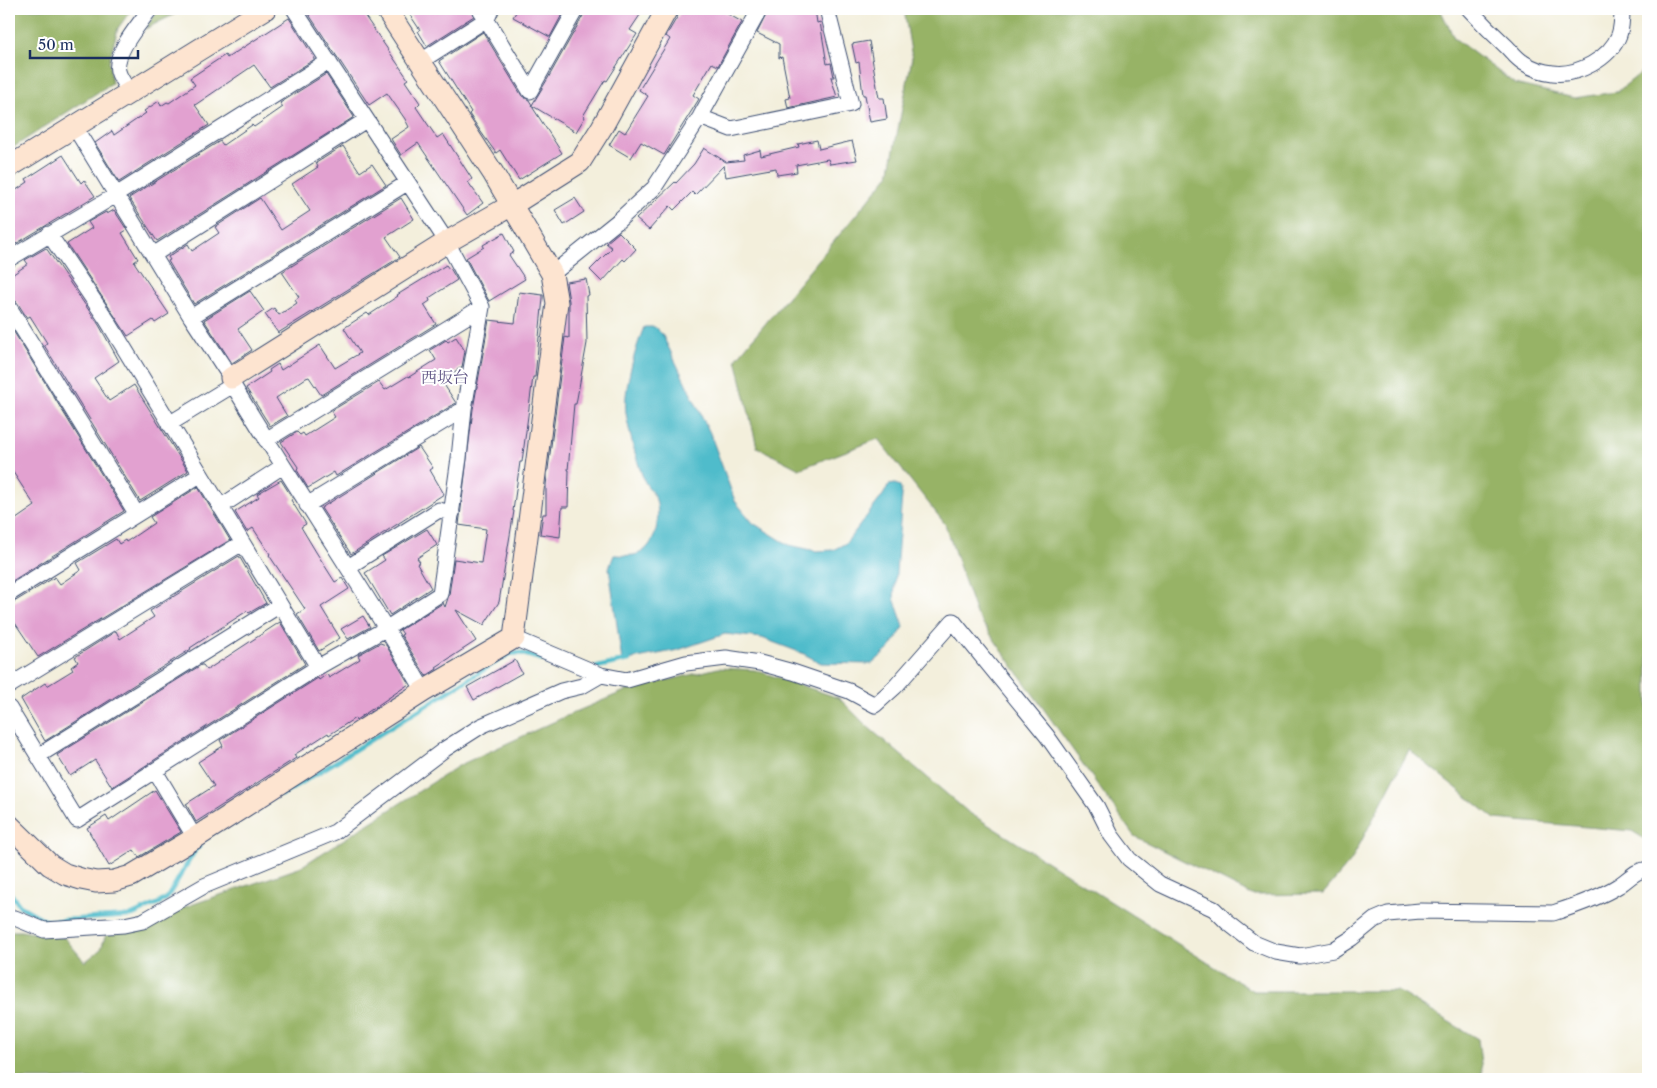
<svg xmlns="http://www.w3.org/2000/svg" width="1657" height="1088" font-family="'Libre Caslon Text','Noto Serif JP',serif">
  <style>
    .forest { fill: #97b366; stroke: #597162 }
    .water { fill: #50bccb; stroke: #367694 }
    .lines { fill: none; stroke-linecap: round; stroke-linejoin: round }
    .stream { stroke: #50bccb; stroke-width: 4.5 }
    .building { fill: #e2a1d0 }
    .street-casing { stroke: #3b4c71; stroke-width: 17 }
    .secondary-casing { stroke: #3b4c71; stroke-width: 23 }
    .street { stroke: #fff; stroke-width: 15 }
    .secondary { stroke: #fde4d0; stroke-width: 21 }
    .labels { text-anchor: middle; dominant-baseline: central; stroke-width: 4; stroke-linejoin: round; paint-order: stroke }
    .quarter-label { font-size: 16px; fill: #615786; stroke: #fff }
  </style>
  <rect width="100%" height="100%" fill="#fff"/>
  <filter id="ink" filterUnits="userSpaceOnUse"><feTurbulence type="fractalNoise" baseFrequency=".02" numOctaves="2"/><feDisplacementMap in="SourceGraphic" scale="10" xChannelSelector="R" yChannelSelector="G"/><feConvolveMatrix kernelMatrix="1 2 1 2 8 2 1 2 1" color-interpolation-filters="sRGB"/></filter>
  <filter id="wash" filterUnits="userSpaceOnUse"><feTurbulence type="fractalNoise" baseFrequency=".0096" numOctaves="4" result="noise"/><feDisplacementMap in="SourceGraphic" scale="20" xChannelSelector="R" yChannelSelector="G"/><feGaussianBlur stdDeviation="1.12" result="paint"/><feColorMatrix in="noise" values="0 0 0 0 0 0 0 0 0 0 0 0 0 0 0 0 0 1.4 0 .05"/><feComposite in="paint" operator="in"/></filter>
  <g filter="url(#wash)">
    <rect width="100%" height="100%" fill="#f3efdc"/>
    <path class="forest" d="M9 9H132L118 28 109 61 112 83 9 150Z
      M159 9H185L145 29Z
      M904 9H1440L1454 38 1515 84 1574 98 1617 92 1648 67V841L1632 831 1495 819 1409 750 1351 861 1323 894 1252 895 1134 836 976 614 945 524 878 439 799 469 757 447 736 359 889 175 912 58Z
      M718 668 755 670 839 698 868 727 968 812 1253 991H1397L1478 1039 1483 1079H9V931H21L65 938 85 962 101 949 106 934 299 868 460 765 573 713 625 691Z"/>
    <path class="water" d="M644 327H655L662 334 710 433 735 501 753 523 789 545 816 551 833 550 846 543 883 495 889 485 895 484 900 486 902 495 894 598 904 627 890 648 872 664 821 663 802 653 762 638 725 634 678 650 622 661 609 568 614 555C621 555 628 556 634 555 656 551 661 518 656 500 654 493 647 487 644 480 637 462 629 433 626 413 623 390 635 350 644 327Z"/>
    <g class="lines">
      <path class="stream" d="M597 667 629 660
        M282 795 509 654 520 653 560 665
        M9 891 20 906 47 921 130 916 159 903 167 898 196 849 199 847"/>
    </g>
    <g id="blocks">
      <path class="building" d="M307 9H360L408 79 405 81 420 103 416 107 437 138 443 134 472 179 468 182 483 203 467 215 418 143 401 155 391 139 409 127 405 119 387 93 369 105 306 10Z
        M406 9H471L474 16 427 46 418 31 420 30Z
        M518 9H565L550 37 513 17Z
        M585 9H644L630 30 637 34 607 81 605 80 583 116 585 117 576 132 531 105 562 153 519 180 500 150 496 153 481 132 469 114 471 112 439 61 483 32 522 96 529 100 532 105 547 80 584 14Z
        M682 9H719L742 22 718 66 712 63 693 95 699 99 664 155 641 142 631 158 609 145 619 129 625 133 648 96 639 90 670 39 666 36Z
        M769 9H815L817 23 820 22 827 64 831 63 834 77H831L837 97 788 108 786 99 790 98 782 57 779 58V44L757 33Z
        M289 18 315 59 270 87 254 65 195 105 209 125 119 182 95 143 112 131 114 135 146 113 144 111 159 101 161 106 167 102 169 103 195 85 190 78 225 55 227 58Z
        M869 41 879 98H884L887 119 870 122 865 95H863L859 62 856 63 852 44Z
        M326 74 354 117 157 241 129 198 220 141 223 145 252 125 254 127 283 107 280 103Z
        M817 140 819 149 852 141 857 160 830 164 828 159 796 165 797 172 777 175 776 168 726 177 724 165 695 195 692 192 674 210 670 206 649 230 636 219 675 182 676 183 694 164 704 148 726 162 744 160 743 155 760 150 761 156 799 147 798 144Z
        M343 146 360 172 372 164 386 185 194 304 168 261 170 260 168 257 188 244 192 251 219 233 215 227 260 198 281 230 310 211 292 184 318 167 316 163Z
        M63 155 81 183 84 180 95 196 9 248V225L14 222 9 214V195L28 182 26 179Z
        M401 198 414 219 386 237 400 257 278 333 265 314 274 308 279 315 297 303 295 300 299 297 282 272Z
        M575 198 584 212 564 225 555 210Z
        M114 210 127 230 122 233 138 259 134 262 169 314 155 323 153 320 128 336 67 244 92 228 88 222 106 212 107 214Z
        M619 232 636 249 625 261 623 259 602 282 590 270 612 248 606 243Z
        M504 233 514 252 509 255 525 279 489 301 466 258 484 247 483 245Z
        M46 248 99 325 119 361 94 378 109 401 134 385 188 471 140 501 44 345 47 343 30 316 27 318 17 302 9 298V277L28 264 25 260Z
        M446 265 449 269 450 268 457 280 429 298 430 301 424 305 436 324 321 395 309 377 306 378 276 398 287 416 270 426 246 388 270 372 269 370 278 364 281 370 320 345 335 368 360 353 344 328 367 313 369 315 398 296 397 295Z
        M586 279 589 295 586 296 587 343 576 404H574L568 470H569L568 507H562L560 537 540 534 543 514H546V485L565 337 569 338V301L566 282Z
        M250 291 264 311 238 329 252 350 232 363 204 320Z
        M519 292 543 295V298L535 377H533L522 462H520L513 511H514L499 602 484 625 456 610 476 641 436 667 437 669 426 676 401 635 403 634 400 630 443 603 445 607 449 595 454 559 481 563 486 529 459 525 473 409 489 320 515 323Z
        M9 324 124 511 9 583V524L35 506 9 466Z
        M456 337 465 351 462 367 441 380 456 403 336 476 334 472 308 488 297 470 298 467 281 442 297 432 300 435 303 433 305 436 335 417 331 411 379 382 385 390 408 376 409 377 436 360 430 350 446 340 448 342Z
        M419 447 433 468 430 470 444 494 351 554 321 508Z
        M281 480 293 499 291 500 306 524 301 527 316 552 335 582 342 578 349 589 321 607 340 638 319 651 297 614 305 609 269 555 270 554 253 528 247 532 235 512 259 497 257 494Z
        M198 487 230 540 38 657 9 614V603L14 602 55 577 60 584 81 570 77 563 116 539 119 544 125 540 126 542 154 523 150 517Z
        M427 529 437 545 417 558 420 562 417 564 431 588 390 615 365 573 385 560 382 556Z
        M239 556 266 603 249 613 247 611 190 648 191 649 45 741 21 699 45 683 47 686 73 670 71 667 78 662 75 657 116 631 120 639 154 617 150 611Z
        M363 616 370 627 348 639 341 629Z
        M280 622 305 664 112 787 95 760 70 776 57 755 201 665H203L207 670Z
        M380 643 386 645 409 684 356 720 355 718 329 735 328 733 294 755 296 758 196 822 186 804 214 786 198 762 223 746 220 740 318 678 319 680 327 674 329 678 360 659 358 655Z
        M515 660 522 673 474 700 467 687Z
        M155 790 181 832 139 857 134 850 109 866 87 828 106 816 109 821Z"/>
    </g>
  </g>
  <g filter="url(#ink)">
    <use href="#blocks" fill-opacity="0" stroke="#3b4c71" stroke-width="1"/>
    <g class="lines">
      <g class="street-casing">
        <path id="street" d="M480 9 530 91 576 9
          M1469 9C1481 22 1494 35 1507 47 1512 52 1517 59 1524 63 1532 68 1543 72 1553 73 1577 76 1610 59 1619 35 1622 27 1622 17 1622 9
          M421 61 487 19 491 10
          M130 92C126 86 120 79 118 71 114 52 139 25 150 9
          M700 117 731 129 851 104 827 9
          M74 126 191 317 231 378 233 385C295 488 363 587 424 691
          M49 234 107 320 318 667
          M153 255 366 120
          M9 259 116 195 329 61
          M552 274 618 221 654 188 700 117 760 9
          M9 307 136 513
          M191 317 407 183
          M169 424 233 385
          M266 440 482 307
          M307 505 464 409
          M220 507 283 466
          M348 567 439 510 452 513
          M9 594 200 475
          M514 638 601 675 627 680 686 663 726 658 760 663 793 672 849 691 875 705 895 687 953 621 1047 736 1097 807 1111 835 1129 859 1160 884 1214 909 1227 922 1254 943 1276 952 1300 956 1333 950 1352 938 1374 920 1388 914 1420 911 1553 913C1575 906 1599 898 1618 886 1627 881 1637 868 1648 870
          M9 686 242 543
          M9 708 77 820 318 667 387 628 440 594 459 458 464 409 482 307 447 242 294 9
          M38 756 280 605
          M155 771 195 838
          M9 918H15L44 930 124 925 143 921 204 886 335 832 445 749 481 726 561 691 582 686 601 675"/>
      </g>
      <g class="secondary-casing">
        <path id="secondary" d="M9 167 265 9
          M231 378 447 242 512 205 580 162 602 127 667 9
          M9 825 50 865 65 874 81 879 96 882 114 881 131 876 195 838 424 691 514 638 557 303 552 274 493 173 386 9"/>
      </g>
      <use href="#street" class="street"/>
      <use href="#secondary" class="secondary"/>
    </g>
  </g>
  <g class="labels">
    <g class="quarter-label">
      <text x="445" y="377">西坂台</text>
    </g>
  </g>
  <rect width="1657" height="1088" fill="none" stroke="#fff" stroke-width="30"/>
  <path d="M30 50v8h108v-8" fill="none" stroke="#1b2f5e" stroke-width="2.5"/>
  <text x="38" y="50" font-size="15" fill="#1b2f5e" stroke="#ffffff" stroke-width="4" paint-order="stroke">50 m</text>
</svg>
